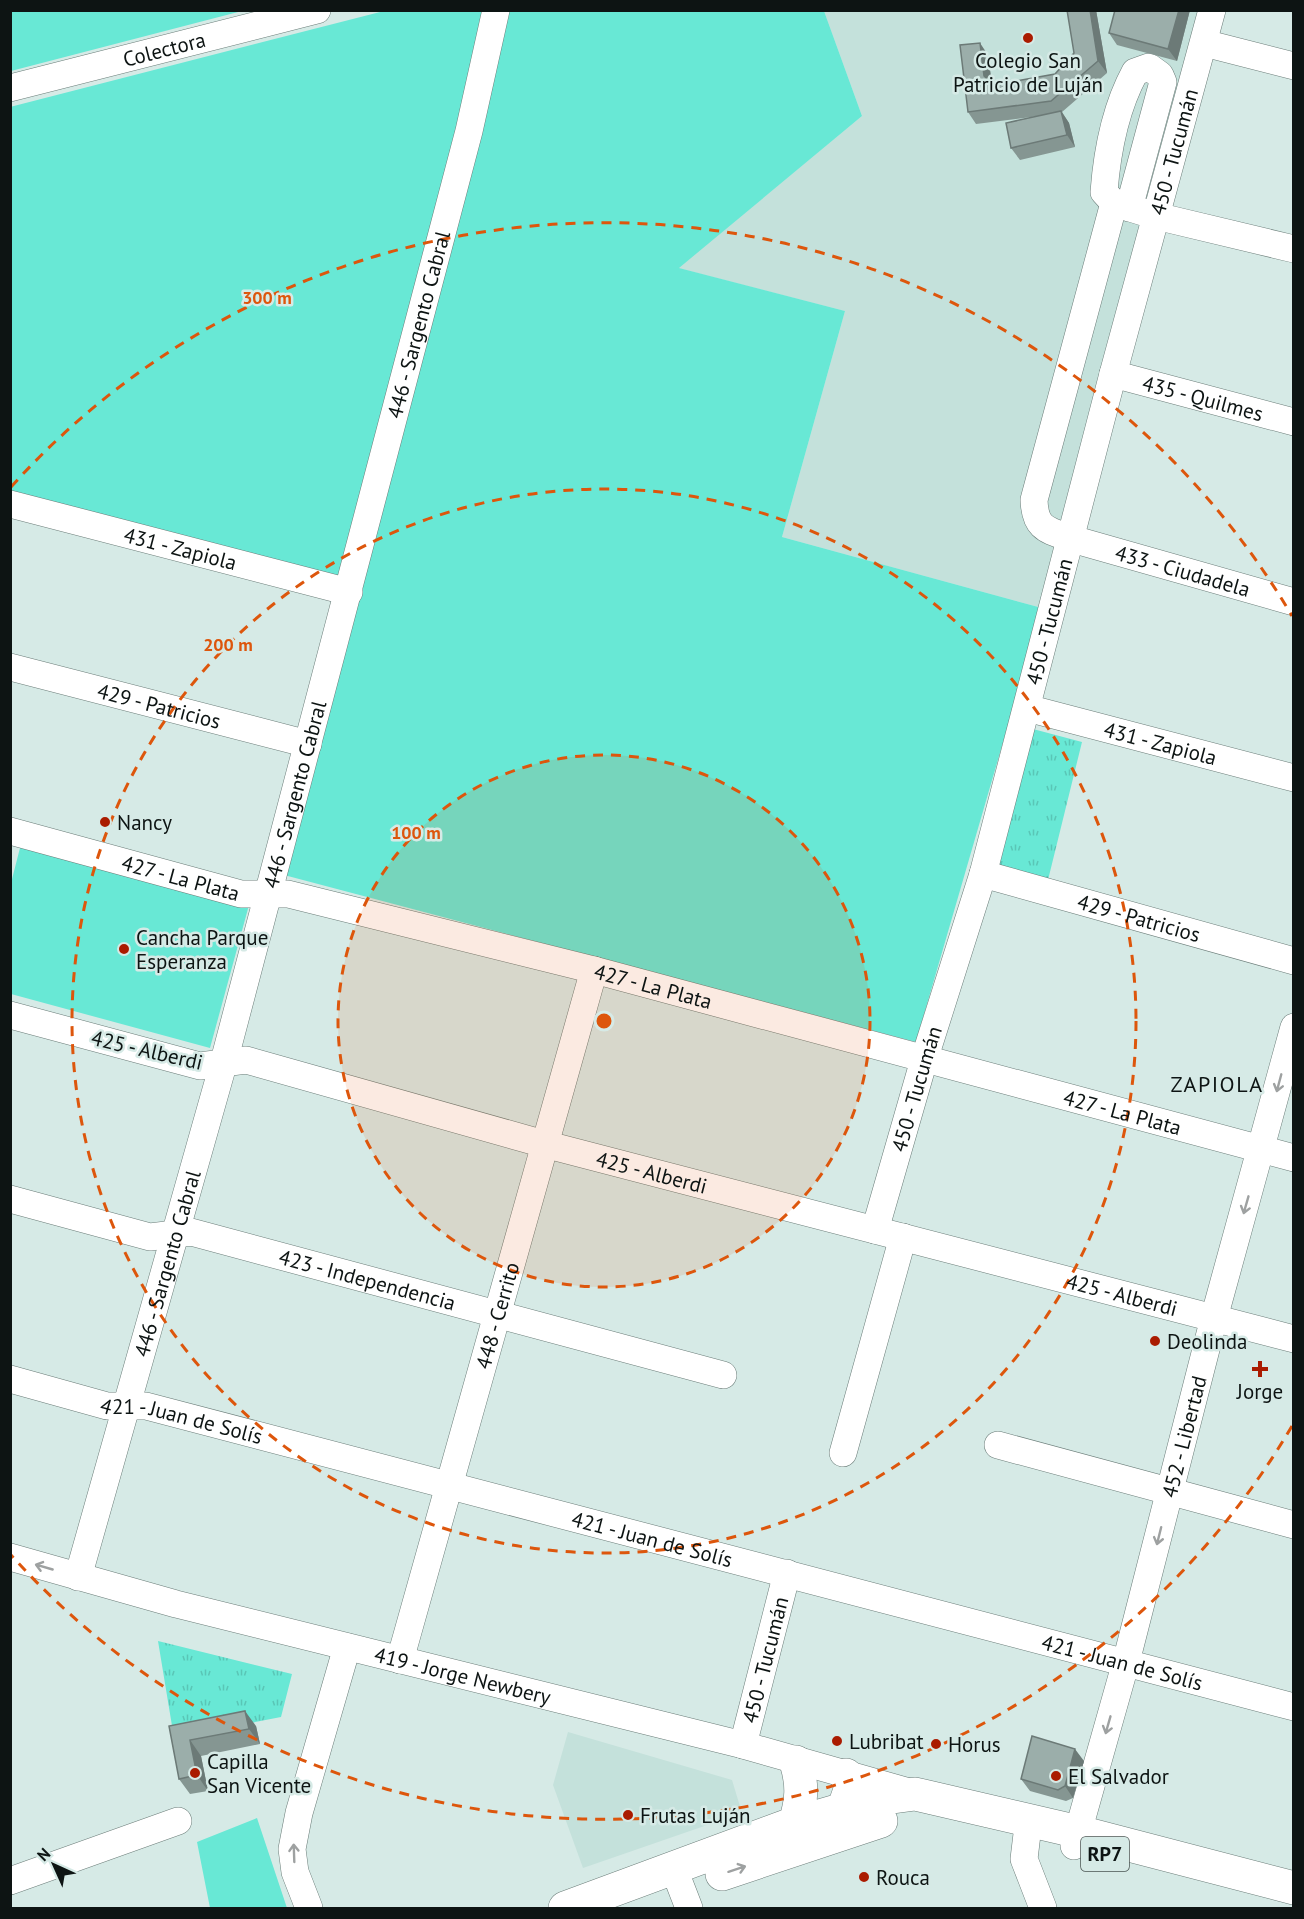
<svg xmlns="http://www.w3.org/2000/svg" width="1304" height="1919" font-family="'PT Sans',sans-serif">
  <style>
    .built { fill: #c4e1db }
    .grass { fill: #68e8d5 }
    .park { fill: url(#park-tufts) }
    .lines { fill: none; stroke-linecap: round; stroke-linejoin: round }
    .minor-casing { stroke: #6b7d79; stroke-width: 28 }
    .major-casing { stroke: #6b7d79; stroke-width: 34 }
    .minor { stroke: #fff; stroke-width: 27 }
    .major { stroke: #fff; stroke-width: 33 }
    .wall { fill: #859692 }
    .shaded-wall { fill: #6c7a77 }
    .building { fill: #9baeaa; stroke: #6c7a77; stroke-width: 1.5 }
    .oneway { stroke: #9ea1a1 }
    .ring { fill: none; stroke: #dd560c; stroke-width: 3; stroke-dasharray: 10 8 }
    .poi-dot { fill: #aa1b00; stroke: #d6eae6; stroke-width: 2 }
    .labels { text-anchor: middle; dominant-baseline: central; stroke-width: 5; stroke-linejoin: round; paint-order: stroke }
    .shield { fill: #d6eae6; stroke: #495452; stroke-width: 1.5 }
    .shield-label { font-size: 20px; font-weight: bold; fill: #0d1413 }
    .street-label { font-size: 21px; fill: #0d1413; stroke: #d6eae6 }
    .poi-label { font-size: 21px; fill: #0d1413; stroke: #d6eae6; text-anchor: start }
    .neighbourhood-label { font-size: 22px; letter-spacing: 1.5px; fill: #0d1413; stroke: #d6eae6 }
    .centre { fill: #dd560c; stroke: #d6eae6; stroke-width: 3 }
    .ring-label { font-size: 18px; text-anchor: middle; font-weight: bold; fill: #dd560c; stroke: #d6eae6; stroke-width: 5; stroke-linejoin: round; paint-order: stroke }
  </style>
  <defs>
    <pattern id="park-tufts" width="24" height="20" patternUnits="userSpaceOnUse" patternTransform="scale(1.5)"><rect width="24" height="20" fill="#68e8d5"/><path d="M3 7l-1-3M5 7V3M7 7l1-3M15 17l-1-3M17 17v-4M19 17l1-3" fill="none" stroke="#59c6b6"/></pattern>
  </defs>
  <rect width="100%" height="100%" fill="#d6eae6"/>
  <path class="built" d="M824 11H1202L1042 608 782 537 845 311 678 268 862 116Z
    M568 1732 732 1780 742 1813 583 1868 553 1785Z"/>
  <path class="grass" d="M11 10H242V11L11 71Z
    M384 11H824L862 116 679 268 845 311 782 537 1042 608 916 1042 284 875 362 590 11 498 10 107Z
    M21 844 249 905 210 1048 11 994V883Z
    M257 1818 287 1908H210L197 1842Z"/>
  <path class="park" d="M1033 729 1082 742 1048 880 995 865Z
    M158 1641 292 1674 281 1717 174 1738Z"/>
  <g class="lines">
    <g class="minor-casing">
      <g id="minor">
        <path d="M1204 43 1294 66"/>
        <path id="s1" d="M10 88 317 10"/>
        <path id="s2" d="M1114 203 1034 500C1035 529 1047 530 1072 539L1294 602"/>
        <path d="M1129 208 1163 82 1160 75 1149 67 1135 72C1116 107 1107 152 1104 192L1114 203 1156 216 1294 249"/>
        <path id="s3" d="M1113 374 1294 422"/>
        <path id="s4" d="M10 504 349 592"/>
        <path id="s5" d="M10 667 308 744"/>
        <path id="s6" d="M1027 708 1294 778"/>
        <path id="s7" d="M10 831 241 894H288L594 970 1294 1158"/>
        <path id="s8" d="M983 874 1294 961"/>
        <path id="s9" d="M10 1015 200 1066 246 1060 544 1144 1294 1339"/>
        <path id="s10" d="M10 1199 150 1237 191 1232 723 1375"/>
        <path id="s11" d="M875 1230 924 1060 983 874 1113 374 1212 10"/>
        <path id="s12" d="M10 1379 107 1406H146L1294 1707"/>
        <path d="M998 1445 1294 1525"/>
        <path d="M843 1453 903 1237"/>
        <path id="s13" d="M10 1557 176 1604 743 1745 909 1792"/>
        <path id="s14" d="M78 1577 223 1065 469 131 496 10"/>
        <path id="s15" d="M400 1660 594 970"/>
        <path id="s16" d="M743 1745 787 1573"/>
        <path d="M1027 1834 1024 1859 1043 1908"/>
        <path id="s17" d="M1074 1846 1126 1662 1214 1318 1294 1027"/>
        <path d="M674 1869 689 1908"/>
        <path d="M10 1881 178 1821"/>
        <path d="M309 1908 295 1872 292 1849 299 1813 347 1647"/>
      </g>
    </g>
    <g class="major-casing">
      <path id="major" d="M843 1810 851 1787 846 1775
        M795 1823C802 1800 803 1785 796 1762
        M722 1874 881 1821
        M565 1908 795 1823 878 1799 915 1794 1079 1832 1294 1888"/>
    </g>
    <use href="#minor" class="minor"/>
    <use href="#major" class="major"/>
  </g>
  <path class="wall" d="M1067 10H1096L1107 73 1062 112 1069 123 1075 147 1020 160 1011 148 1039 116 976 124 968 112 988 55 992 82 994 85 1055 74 1074 53Z
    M1190 10 1177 61 1117 45 1109 33Z
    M169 1726H256L260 1744 201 1756 208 1791 190 1794 179 1779Z
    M1084 1761 1073 1798 1066 1801 1030 1791 1021 1779Z"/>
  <path class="shaded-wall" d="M1090 10H1096L1107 73 1098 61Z
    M1179 10H1190L1177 61 1168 49Z
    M980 43 988 55 992 88 984 76Z
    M1061 111 1069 123 1075 147 1067 135Z
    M245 1711 256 1726 260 1744 249 1729Z
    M190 1740 201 1756 208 1791 197 1775Z
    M1075 1749 1084 1761 1073 1798 1065 1786Z"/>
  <path class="building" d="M1067 10H1090L1098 61 1051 101 968 112 960 45 980 43 984 76 994 85 1055 74 1074 53Z
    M1115 10H1179L1168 49 1109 33Z
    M1061 111 1067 135 1011 148 1006 123Z
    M245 1711 249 1729 190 1740 197 1775 179 1779 169 1726Z
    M1032 1736 1075 1749 1065 1786 1058 1790 1021 1779Z"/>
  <defs><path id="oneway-shaft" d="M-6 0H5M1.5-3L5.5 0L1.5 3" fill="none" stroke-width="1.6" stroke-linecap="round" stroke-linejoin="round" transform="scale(1.5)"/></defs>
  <g class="oneway">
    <use href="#oneway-shaft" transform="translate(1279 1083) rotate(105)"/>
    <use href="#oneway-shaft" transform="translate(1246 1205) rotate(106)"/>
    <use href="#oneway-shaft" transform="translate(1159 1536) rotate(104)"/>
    <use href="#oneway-shaft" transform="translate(44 1567) rotate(-164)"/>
    <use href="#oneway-shaft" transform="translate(1108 1725) rotate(106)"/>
    <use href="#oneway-shaft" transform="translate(294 1853) rotate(-92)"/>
    <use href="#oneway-shaft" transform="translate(737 1869) rotate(-18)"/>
  </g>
  <circle cx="604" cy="1021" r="266" fill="#dd560c" fill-opacity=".12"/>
  <g class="ring">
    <circle cx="604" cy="1021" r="266"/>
    <circle cx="604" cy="1021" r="532"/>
    <path d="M1292 1426A798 798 0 0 1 11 1555M11 487A798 798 0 0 1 1292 616"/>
  </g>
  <g class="poi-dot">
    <circle cx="1028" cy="38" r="6"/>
    <circle cx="105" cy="822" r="6"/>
    <circle cx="124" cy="949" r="6"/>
    <circle cx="1155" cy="1341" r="6"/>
    <path d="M1257 1360h6v6h6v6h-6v6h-6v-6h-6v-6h6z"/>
    <circle cx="837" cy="1741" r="6"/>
    <circle cx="936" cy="1744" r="6"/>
    <circle cx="195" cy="1773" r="6"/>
    <circle cx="1056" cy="1776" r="6"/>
    <circle cx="628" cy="1815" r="6"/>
    <circle cx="864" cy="1877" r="6"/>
  </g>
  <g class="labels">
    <rect class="shield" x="1081" y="1837" width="48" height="34" rx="4.5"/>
    <g class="shield-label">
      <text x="1105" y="1854">RP7</text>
    </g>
    <g class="street-label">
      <text stroke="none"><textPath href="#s1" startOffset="159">Colectora</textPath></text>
      <text stroke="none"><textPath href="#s11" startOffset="1119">450 - Tucumán</textPath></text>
      <text stroke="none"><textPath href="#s14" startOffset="1298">446 - Sargento Cabral</textPath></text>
      <text stroke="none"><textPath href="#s3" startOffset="93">435 - Quilmes</textPath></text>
      <text stroke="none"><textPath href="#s4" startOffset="176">431 - Zapiola</textPath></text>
      <text stroke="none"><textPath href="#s2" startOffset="483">433 - Ciudadela</textPath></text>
      <text stroke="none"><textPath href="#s11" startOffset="633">450 - Tucumán</textPath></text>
      <text stroke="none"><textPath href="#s5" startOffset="154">429 - Patricios</textPath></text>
      <text stroke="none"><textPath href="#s6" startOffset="138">431 - Zapiola</textPath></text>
      <text stroke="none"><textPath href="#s14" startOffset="812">446 - Sargento Cabral</textPath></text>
      <text stroke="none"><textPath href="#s7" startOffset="177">427 - La Plata</textPath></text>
      <text stroke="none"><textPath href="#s8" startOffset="162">429 - Patricios</textPath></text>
      <text stroke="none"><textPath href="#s7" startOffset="663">427 - La Plata</textPath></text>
      <text transform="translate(147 1050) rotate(13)">425 - Alberdi</text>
      <text stroke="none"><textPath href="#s11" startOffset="147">450 - Tucumán</textPath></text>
      <text stroke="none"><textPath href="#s7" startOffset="1149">427 - La Plata</textPath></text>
      <text stroke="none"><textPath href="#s9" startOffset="664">425 - Alberdi</textPath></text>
      <text stroke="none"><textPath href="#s14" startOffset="326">446 - Sargento Cabral</textPath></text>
      <text stroke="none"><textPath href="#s10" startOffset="369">423 - Independencia</textPath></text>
      <text stroke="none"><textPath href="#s9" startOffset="1150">425 - Alberdi</textPath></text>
      <text stroke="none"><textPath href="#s15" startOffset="358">448 - Cerrito</textPath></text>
      <text stroke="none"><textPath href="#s12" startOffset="177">421 - Juan de Solís</textPath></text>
      <text stroke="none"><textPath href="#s17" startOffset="424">452 - Libertad</textPath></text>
      <text stroke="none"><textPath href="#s12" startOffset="663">421 - Juan de Solís</textPath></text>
      <text stroke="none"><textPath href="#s16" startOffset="88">450 - Tucumán</textPath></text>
      <text stroke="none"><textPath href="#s12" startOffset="1149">421 - Juan de Solís</textPath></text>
      <text stroke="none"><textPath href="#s13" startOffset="468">419 - Jorge Newbery</textPath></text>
    </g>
    <g class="poi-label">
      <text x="1028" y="60" text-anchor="middle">Colegio San<tspan x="1028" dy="24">Patricio de Luján</tspan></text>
      <text x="117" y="822">Nancy</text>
      <text x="136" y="937">Cancha Parque<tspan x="136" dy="24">Esperanza</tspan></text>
      <text x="1167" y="1341">Deolinda</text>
      <text x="1260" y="1391" text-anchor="middle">Jorge</text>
      <text x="849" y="1741">Lubribat</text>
      <text x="948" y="1744">Horus</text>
      <text x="207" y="1761">Capilla<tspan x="207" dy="24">San Vicente</tspan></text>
      <text x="1068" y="1776">El Salvador</text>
      <text x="640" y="1815">Frutas Luján</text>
      <text x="876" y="1877">Rouca</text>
    </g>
    <g class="neighbourhood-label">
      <text x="1217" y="1084">ZAPIOLA</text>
    </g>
  </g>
  <circle cx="604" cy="1021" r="9" class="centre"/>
  <g class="ring-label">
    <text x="267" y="304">300 m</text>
    <text x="228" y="651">200 m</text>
    <text x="416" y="839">100 m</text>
  </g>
  <rect width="1304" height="1919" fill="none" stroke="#0d1413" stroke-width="24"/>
  <g transform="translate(54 1865) rotate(315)" stroke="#d6eae6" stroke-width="4.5" paint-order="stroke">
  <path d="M0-4.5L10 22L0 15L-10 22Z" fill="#0d1413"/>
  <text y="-9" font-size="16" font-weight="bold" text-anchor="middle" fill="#0d1413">N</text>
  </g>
</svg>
